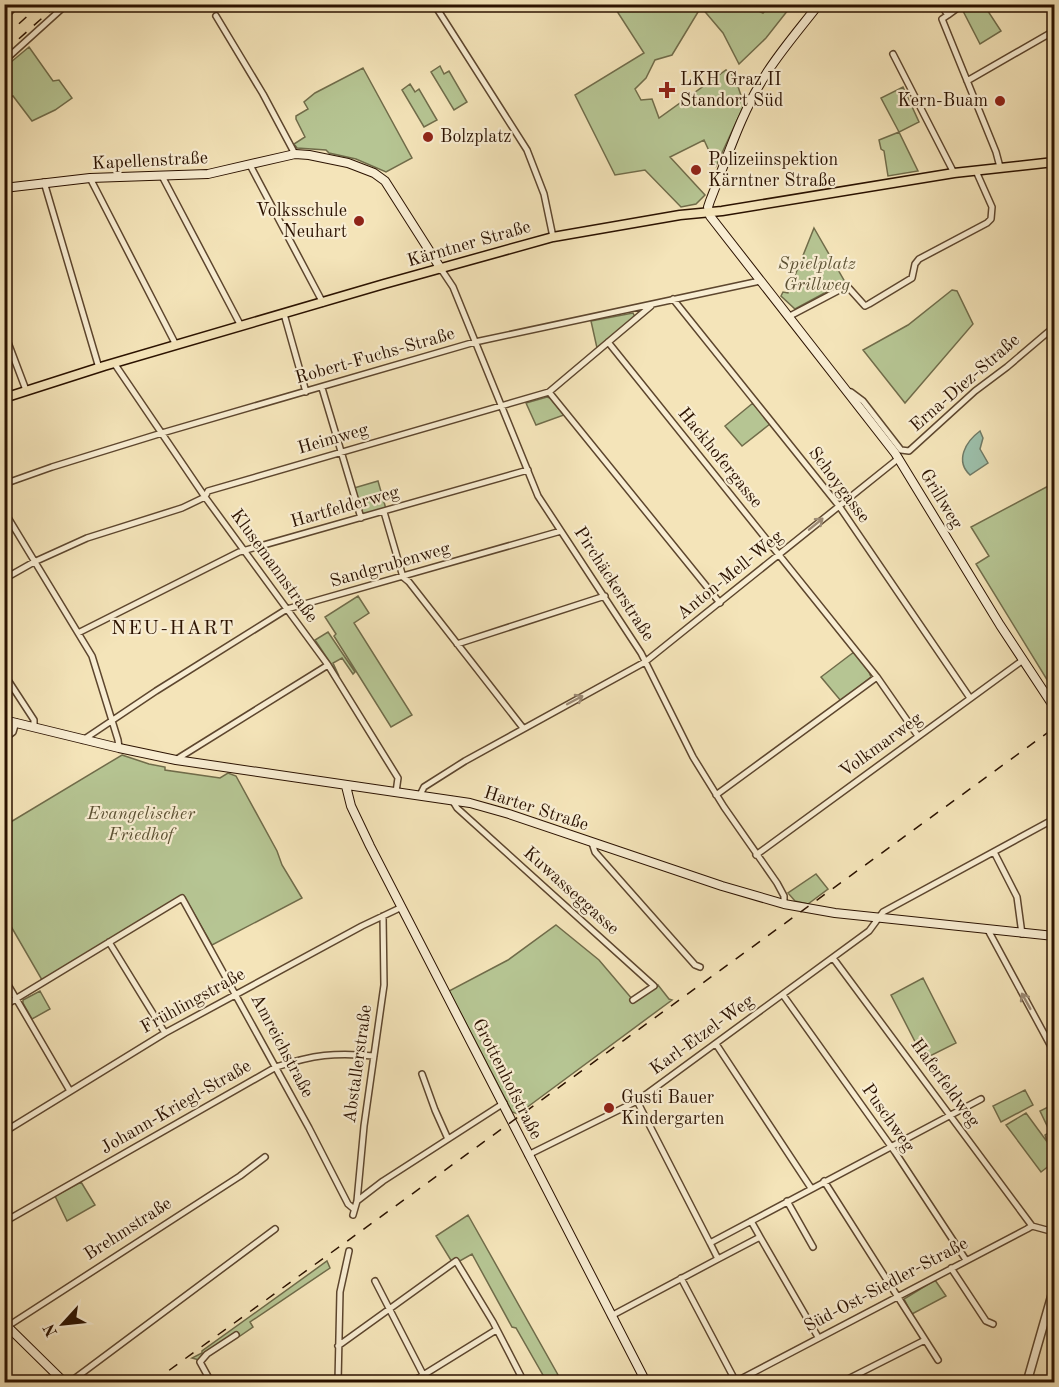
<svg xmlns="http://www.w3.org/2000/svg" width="1059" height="1387" font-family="'Old Standard TT',serif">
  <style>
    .green { fill: #b6c593; stroke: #706c4a; stroke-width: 1.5 }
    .water { fill: #9cbfaa; stroke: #6f7a66; stroke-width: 1.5 }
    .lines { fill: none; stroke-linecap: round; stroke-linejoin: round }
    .minor-casing { stroke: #5d462e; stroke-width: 8 }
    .tertiary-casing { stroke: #5d462e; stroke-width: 10 }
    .secondary-casing { stroke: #2b1200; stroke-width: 10 }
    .primary-casing { stroke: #2b1200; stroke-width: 11 }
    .minor { stroke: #f8edd2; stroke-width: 5 }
    .tertiary { stroke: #f8edd2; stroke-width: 7 }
    .secondary { stroke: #f8edd2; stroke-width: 8 }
    .primary { stroke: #f4e4b9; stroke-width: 8 }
    .rail { stroke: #2b1200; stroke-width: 1.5; stroke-dasharray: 10 10; stroke-linecap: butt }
    .oneway { stroke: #9c8a74 }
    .poi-dot { fill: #8f2418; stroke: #f8edd2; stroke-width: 2 }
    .labels { text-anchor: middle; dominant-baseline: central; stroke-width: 4.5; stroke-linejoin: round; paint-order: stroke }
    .poi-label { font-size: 18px; fill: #2b1200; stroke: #f8edd2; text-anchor: start }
    .street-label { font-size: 18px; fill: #2b1200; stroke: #f8edd2 }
    .park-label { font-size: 18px; font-style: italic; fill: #5c5133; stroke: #f8edd2 }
    .neighbourhood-label { font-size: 20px; letter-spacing: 1.5px; fill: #2b1200; stroke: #f8edd2 }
  </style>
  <rect width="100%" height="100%" fill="#f4e4b9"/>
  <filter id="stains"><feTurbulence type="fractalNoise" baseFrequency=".00333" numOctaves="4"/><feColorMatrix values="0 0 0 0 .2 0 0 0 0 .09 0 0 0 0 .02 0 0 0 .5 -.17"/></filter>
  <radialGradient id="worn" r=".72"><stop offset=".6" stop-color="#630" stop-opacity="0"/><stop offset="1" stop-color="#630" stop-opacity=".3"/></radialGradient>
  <path class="green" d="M613 5H746L763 13 771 5H792L766 38 739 64 723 33 701 7 672 55 655 60 646 78 635 89 641 100 652 99 659 118 726 70 735 77 744 105 716 166 704 140 670 157 705 195 696 204 681 207 645 170 615 175 575 95 644 53Z
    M969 5H984L1001 31 980 44 962 9Z
    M29 47 53 81 59 80 72 98 55 110 32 121 13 96 7 98 5 93V67Z
    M440 66 444 74 449 71 467 102 454 110 431 72Z
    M363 68 412 158 386 172 356 159 329 153 326 150 297 148 294 144 305 137 296 119V116L308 109 304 102 315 93Z
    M410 84 415 92 419 89 437 120 424 127 402 90Z
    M903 87 919 122 899 132 918 171 888 176 884 151 881 149 879 140 899 132 881 98Z
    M814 228 845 282 795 309 781 296 783 292 788 293Z
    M952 290 957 291 973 324 905 403 863 350 908 325Z
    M633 313 635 317 597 348 591 321Z
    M547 397 550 398 564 415 536 425 526 403Z
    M753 403 770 424 742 446 725 426Z
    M378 481 386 509 363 514 354 488Z
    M1054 483V691L976 564 989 556 971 527Z
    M358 596 369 613 354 623 412 715 391 727 334 636 336 634 325 617Z
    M328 632 355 672 353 674 342 658 333 663 339 676 315 640Z
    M854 652 869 672 871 677 841 701 821 677Z
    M122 755 149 764 165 767V770L220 778 228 773 236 776 277 851 282 865 302 898 212 945 184 896 182 895 42 980 5 916 4 826Z
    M816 874 828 889 808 904 795 901 788 893Z
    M556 925 599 960 633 1000 658 985 669 999 672 1000 518 1114 512 1112 449 991 508 960Z
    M923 978 956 1043 924 1059 891 995Z
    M40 991 50 1009 32 1019 23 1003V1000Z
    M1025 1090 1033 1105 1001 1122 993 1106Z
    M1052 1105 1054 1110V1142L1050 1145 1054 1152V1162L1041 1172 1006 1125 1026 1113 1048 1143 1045 1135 1050 1132 1040 1111Z
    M81 1182 95 1205 67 1221 55 1196Z
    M468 1215 562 1382H547L516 1328 512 1327 472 1254 458 1262H452L436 1236Z
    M327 1261 330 1268 250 1322 253 1327 240 1336 237 1332 205 1354 199 1360 192 1358 202 1353V1351Z
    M935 1280 946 1296 912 1314 904 1299Z"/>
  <path class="water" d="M980 431 983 438 980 449 988 463 970 475C955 461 965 442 980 431Z"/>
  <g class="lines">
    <g class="minor-casing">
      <path id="minor" d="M434 4 527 150 544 194 553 237
        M940 4 948 15 942 19 996 152 1000 167
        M948 15 963 4
        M216 16 263 94 295 154
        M893 54 954 173
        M4 61 67 4
        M967 81 1054 31
        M250 165 323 303
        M162 176 241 326
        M90 178 176 345
        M44 182 99 368
        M441 269 453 287 538 496 641 653 693 757 724 807 777 883 784 896V904
        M673 299 839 506 970 698
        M284 314 306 392
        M788 317 847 286 865 306 869 304 912 278 915 264 919 259 987 223 991 219 992 207 976 171
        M4 332 26 390
        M608 342 877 677 918 736
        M114 363 205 497 328 665 398 778 396 792
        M322 388 361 518
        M549 392 720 603
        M851 392 863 401 901 450 909 451 975 391 1007 367 1054 327
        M4 484 52 467 162 433 475 342 760 281
        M4 511 92 656 118 740 119 748
        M384 512 403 577 409 582 523 728
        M4 579 34 562 87 538 182 508 205 497 208 491 549 392 651 306
        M78 633 239 552 528 470
        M457 644 605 596
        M4 674 34 720V727
        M4 739 13 732 16 722
        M83 740 156 691 287 609 561 531
        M177 759 328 665
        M420 795 424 787 465 761 645 662 899 458
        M716 795 877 677
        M452 800 457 808 654 986 633 1000
        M592 843 595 852 695 965 700 967
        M994 852 1017 897 1022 934
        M756 855 1023 660
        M988 930 1054 1052
        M109 942 165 1033
        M833 958 1032 1226
        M4 978 70 1091
        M783 995 895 1152 966 1260
        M4 1006 182 898 309 1128 348 1204 354 1209
        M716 1044 811 1188
        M422 1074 435 1110 448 1139
        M637 1101 710 1243
        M4 1132 165 1033 362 926 402 907
        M528 1155 637 1101 869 931 883 912 1054 819
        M824 1181 938 1360
        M357 1201 383 1181 504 1103
        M787 1201 813 1247
        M353 1215 357 1201 364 1126 384 985 383 916
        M751 1221 760 1237 718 1259 710 1243 981 1099
        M4 1222 276 1067C313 1055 335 1052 374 1056
        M760 1237 818 1337
        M951 1268 986 1321 993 1324
        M681 1278 736 1382
        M375 1281 427 1382
        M611 1316 718 1259
        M8 1326 240 1176 265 1157
        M338 1346 456 1261 493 1322 524 1382
        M70 1382 275 1229
        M211 1382 200 1362 207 1354 236 1335
        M338 1382 340 1292 349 1251
        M412 1382 496 1330
        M735 1382 1027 1229 1032 1226 1054 1232
        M842 1382 925 1340"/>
    </g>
    <g class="tertiary-casing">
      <path id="tertiary" d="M4 16 16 4
        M1027 1382 1054 1288
        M1049 1382 1054 1378"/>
    </g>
    <g class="secondary-casing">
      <path id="secondary" d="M819 4C802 26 783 48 768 71 742 110 727 158 710 201L708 207 710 216 895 453 1000 625 1054 707
        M4 188 90 178 208 174 295 154 309 155 348 163 374 173 385 181 441 269
        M4 720 119 748 176 760 470 803 509 814 722 886 784 904 835 913 1054 936
        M346 786 351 806 370 846 646 1382
        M4 1323 64 1382"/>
    </g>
    <g class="primary-casing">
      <path id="primary" d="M4 398 104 366 384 284 553 237 680 215 722 211 954 173 1054 162"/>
    </g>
    <use href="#minor" class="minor"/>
    <use href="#tertiary" class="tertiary"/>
    <use href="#secondary" class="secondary"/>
    <use href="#primary" class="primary"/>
    <path class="rail" d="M4 37 41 4
      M4 52 58 4
      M153 1382 1054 728"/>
  </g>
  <defs><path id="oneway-shaft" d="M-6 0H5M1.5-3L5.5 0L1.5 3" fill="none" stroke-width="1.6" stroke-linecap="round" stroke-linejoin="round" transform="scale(1.5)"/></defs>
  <g class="oneway">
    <use href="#oneway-shaft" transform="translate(816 524) rotate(-39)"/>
    <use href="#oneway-shaft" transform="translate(575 700) rotate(-28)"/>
    <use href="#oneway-shaft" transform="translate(1026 1001) rotate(-119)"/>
  </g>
  <g class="poi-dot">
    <path d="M664 81h6v6h6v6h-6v6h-6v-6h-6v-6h6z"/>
    <circle cx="1000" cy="101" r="6"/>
    <circle cx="428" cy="137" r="6"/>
    <circle cx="696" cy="170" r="6"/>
    <circle cx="359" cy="221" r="6"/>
    <circle cx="609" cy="1108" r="6"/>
  </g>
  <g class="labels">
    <g class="poi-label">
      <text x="680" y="80">LKH Graz II<tspan x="680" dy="21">Standort Süd</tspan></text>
      <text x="988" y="101" text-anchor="end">Kern-Buam</text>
      <text x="440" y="137">Bolzplatz</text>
      <text x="708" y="160">Polizeiinspektion<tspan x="708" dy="21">Kärntner Straße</tspan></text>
      <text x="347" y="211" text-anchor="end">Volksschule<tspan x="347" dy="21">Neuhart</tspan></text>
      <text x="621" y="1098">Gusti Bauer<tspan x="621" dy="21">Kindergarten</tspan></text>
    </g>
    <g class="street-label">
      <text transform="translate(150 161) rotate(-3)">Kapellenstraße</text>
      <text transform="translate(469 244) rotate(-16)">Kärntner Straße</text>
      <text transform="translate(375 356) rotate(-16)">Robert-Fuchs-Straße</text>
      <text transform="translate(965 383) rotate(-41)">Erna-Diez-Straße</text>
      <text transform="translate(333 439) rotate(-16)">Heimweg</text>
      <text transform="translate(720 458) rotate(51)">Hackhofergasse</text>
      <text transform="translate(839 485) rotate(53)">Schoygasse</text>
      <text transform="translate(941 499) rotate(59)">Grillweg</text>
      <text transform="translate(345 507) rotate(-16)">Hartfelderweg</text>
      <text transform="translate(390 565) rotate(-16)">Sandgrubenweg</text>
      <text transform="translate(274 566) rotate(54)">Klusemannstraße</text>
      <text transform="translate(730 575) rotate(-39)">Anton-Mell-Weg</text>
      <text transform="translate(614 584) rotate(57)">Pirchäckerstraße</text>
      <text transform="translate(881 745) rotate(-36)">Volkmarweg</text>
      <text transform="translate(536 809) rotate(18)">Harter Straße</text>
      <text transform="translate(571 891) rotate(42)">Kuwasseggasse</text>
      <text transform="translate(193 1001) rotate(-29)">Frühlingstraße</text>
      <text transform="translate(702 1035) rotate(-36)">Karl-Etzel-Weg</text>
      <text transform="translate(282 1046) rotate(62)">Amreichstraße</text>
      <text transform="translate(358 1064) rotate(-82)">Abstallerstraße</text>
      <text transform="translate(507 1079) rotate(63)">Grottenhofstraße</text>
      <text transform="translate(945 1083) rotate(54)">Haferfeldweg</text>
      <text transform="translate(176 1107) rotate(-30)">Johann-Kriegl-Straße</text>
      <text transform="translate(888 1118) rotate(55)">Puschweg</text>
      <text transform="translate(128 1229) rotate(-33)">Brehmstraße</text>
      <text transform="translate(886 1285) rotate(-28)">Süd-Ost-Siedler-Straße</text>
    </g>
    <g class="park-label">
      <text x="817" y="264">Spielplatz<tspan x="817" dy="21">Grillweg</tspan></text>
      <text x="141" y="814">Evangelischer<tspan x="141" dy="21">Friedhof</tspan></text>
    </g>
    <g class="neighbourhood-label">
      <text x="173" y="629">NEU-HART</text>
    </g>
  </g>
  <rect width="1059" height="1387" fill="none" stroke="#f4e4b9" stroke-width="24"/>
  <rect x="6" y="6" width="1047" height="1375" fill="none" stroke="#2b1200" stroke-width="3"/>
  <rect x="12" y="12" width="1035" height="1363" fill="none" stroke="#2b1200" stroke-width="1.5"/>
  <g transform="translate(63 1324) rotate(243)" stroke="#f8edd2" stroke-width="4.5" paint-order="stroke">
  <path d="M0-4.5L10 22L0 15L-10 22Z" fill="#2b1200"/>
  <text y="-9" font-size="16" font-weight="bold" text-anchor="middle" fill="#2b1200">N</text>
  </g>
  <rect width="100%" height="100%" filter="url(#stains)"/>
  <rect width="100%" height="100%" fill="url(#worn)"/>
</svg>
